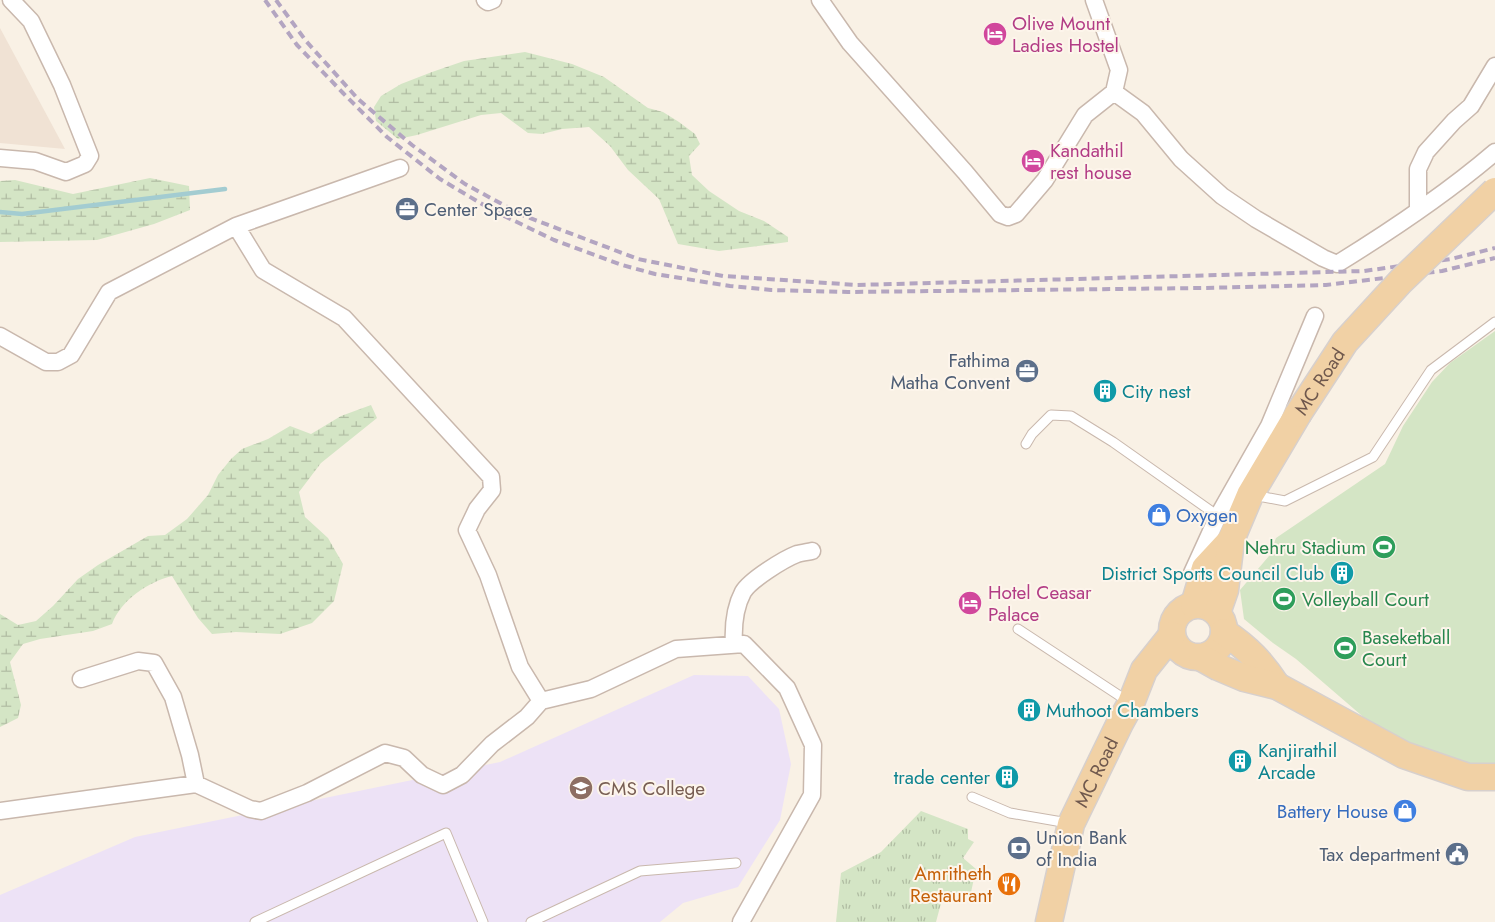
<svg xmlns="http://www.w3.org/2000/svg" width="1495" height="922" font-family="Jost,sans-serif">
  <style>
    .residential { fill: #f0e2d4 }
    .education { fill: #ede2f6 }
    .grass { fill: url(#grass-tufts) }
    .wetland { fill: url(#wetland-marsh) }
    .garden { fill: #d4e5c5 }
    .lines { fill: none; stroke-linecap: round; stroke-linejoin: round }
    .stream { stroke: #a3ccd1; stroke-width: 4.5 }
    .lane-casing { stroke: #c9b8ad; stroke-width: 11 }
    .street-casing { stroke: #c9b8ad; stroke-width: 19 }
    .primary-casing { stroke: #d7d0cd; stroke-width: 29 }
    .lane { stroke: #fff; stroke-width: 9 }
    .street { stroke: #fff; stroke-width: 16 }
    .primary { stroke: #f1d1a5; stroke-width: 26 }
    .rail { stroke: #b3a5c1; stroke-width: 4; stroke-dasharray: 8 5; stroke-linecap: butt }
    .primary-bridge-casing { stroke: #d7d0cd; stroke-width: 29; stroke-linecap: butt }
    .primary-bridge { stroke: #f1d1a5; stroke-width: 26 }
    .labels { text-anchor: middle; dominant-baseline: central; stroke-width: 4; stroke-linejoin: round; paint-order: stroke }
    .hotel-label { font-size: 19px; fill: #b23c85; stroke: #fdf5eb; text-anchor: start }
    .service-label { font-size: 19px; fill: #4e5e75; stroke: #fdf5eb; text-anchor: start }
    .street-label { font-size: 19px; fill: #6f584d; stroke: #fdf5eb }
    .culture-label { font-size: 19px; fill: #0d838f; stroke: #fdf5eb; text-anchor: start }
    .shop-label { font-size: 19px; fill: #366cbe; stroke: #fdf5eb; text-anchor: start }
    .leisure-label { font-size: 19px; fill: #27864d; stroke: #fdf5eb; text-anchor: start }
    .education-label { font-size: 19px; fill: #785e54; stroke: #fdf5eb; text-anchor: start }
    .food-label { font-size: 19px; fill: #c56008; stroke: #fdf5eb; text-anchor: end }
  </style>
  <defs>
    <pattern id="grass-tufts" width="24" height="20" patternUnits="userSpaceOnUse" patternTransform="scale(1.25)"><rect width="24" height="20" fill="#d4e5c5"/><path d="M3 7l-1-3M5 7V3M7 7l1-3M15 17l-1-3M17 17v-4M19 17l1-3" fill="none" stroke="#b0bca2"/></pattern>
    <pattern id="wetland-marsh" width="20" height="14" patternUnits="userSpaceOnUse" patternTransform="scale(1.25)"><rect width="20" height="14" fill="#d4e5c5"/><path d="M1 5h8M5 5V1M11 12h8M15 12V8" fill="none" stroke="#b0bca2"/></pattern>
  </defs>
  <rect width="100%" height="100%" fill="#f9f1e5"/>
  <path class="residential" d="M0 28 65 149 0 143Z"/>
  <path class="education" d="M694 675 748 676 779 709 791 764 780 820 738 887 683 903 660 922H0V895L135 837 500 762Z"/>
  <path class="grass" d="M921 811 968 829V839L974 842 963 858 976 869 970 897 944 892 936 922H836L841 873 881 852Z"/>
  <path class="wetland" d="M525 52 572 64 604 77 648 108 663 112 679 122 695 134 700 144 689 156 692 175 709 191 739 211 764 221 788 237V242L719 251 678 244 659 199 628 170 610 146 589 127 562 129 542 134 528 133 501 113 481 115 417 135 398 139 376 121 374 107 381 96 401 84 432 72 464 61Z
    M150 178 189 186 190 210 154 224 97 240 0 242V181L15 180 73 194Z
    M371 405 377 418 321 463 299 492 305 517 328 538 343 564 334 601 312 623 280 634 236 632 212 634 198 618 172 576C148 582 121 600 112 624L93 631 40 639 23 644 10 662 21 705 18 718 0 727V614L18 625 36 621 53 606 78 579 98 565 148 536 165 535 187 519 208 495 218 475 231 459 242 449 268 439 290 426 311 434 341 416Z"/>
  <path class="garden" d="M1495 331V772L1397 746 1296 659 1273 643 1244 619 1240 590 1269 556 1276 538 1385 464 1403 426 1432 382 1450 363Z"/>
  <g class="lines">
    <path class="stream" d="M0 212 22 214 225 189"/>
    <g class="lane-casing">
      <path id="lane" d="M1026 444 1032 434 1051 415 1071 416 1113 442 1218 516
        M1253 495 1285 501 1373 457 1431 370 1495 322
        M1018 629 1129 702
        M972 797 1010 813 1068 823
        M255 922 446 833 483 922
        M531 922 640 871 736 863"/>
    </g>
    <g class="street-casing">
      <path id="street" d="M485 0 488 2 493 0
        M820 0 850 43 965 172 1000 214 1008 217 1016 214 1045 180 1085 115 1114 92 1143 113 1181 159 1222 196 1256 219 1323 258 1337 264C1392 230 1446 194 1495 152
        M1094 0 1119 70 1114 92
        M0 158 35 161 66 172 85 164 90 156 62 85 31 21 11 0
        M1418 211V169L1426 152 1454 121 1471 106 1495 66
        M236 226 400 168
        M0 336 46 362H58L71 355 109 292 236 226 263 270 344 318 491 477 492 490 477 509 467 530 488 575 520 667 541 701 591 689 676 649 744 644 787 688 813 745 812 795 741 922
        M1192 573 1218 516 1269 426 1315 316
        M734 645C733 628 735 607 743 592 750 580 784 559 797 554 801 553 807 552 812 551
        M81 679 138 661 154 663 173 697 190 755 196 784
        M0 811 196 784 250 809 261 811 307 793 385 753 404 758 422 775 443 785 462 775 492 744 527 717 541 701"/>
    </g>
    <g class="primary-casing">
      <g id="primary">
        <circle cx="1198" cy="631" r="26"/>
        <path d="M1194 605 1205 568 1231 540 1250 495 1298 414"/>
        <path d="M1217 613 1225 590 1231 540"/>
        <path d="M1224 632C1248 648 1262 663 1277 686"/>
        <path d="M1202 658 1218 667 1244 678 1277 686 1404 755 1468 777H1495"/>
        <path id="s1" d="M1049 922 1071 824 1120 723 1131 703 1144 670 1172 635"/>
      </g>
    </g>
    <use href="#lane" class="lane"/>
    <use href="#street" class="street"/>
    <use href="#primary" class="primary"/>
    <path class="rail" d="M265 0 297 45 343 93 387 137 440 179 492 210 554 240 622 265 655 274 730 286 771 290 848 292 1202 288 1326 285 1442 271 1495 258
      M276 0 306 41 358 99 412 145 465 184 522 215 638 259 723 276 857 285 1364 271 1451 259 1495 248"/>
    <g class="primary-bridge-casing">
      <g id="primary-bridge">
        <path id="s2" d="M1298 414 1345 342 1401 281 1495 191"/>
      </g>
    </g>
    <use href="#primary-bridge" class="primary-bridge"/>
  </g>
  <defs>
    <g id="hotel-disc" transform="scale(1.25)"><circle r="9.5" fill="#d1479c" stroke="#fdf5eb"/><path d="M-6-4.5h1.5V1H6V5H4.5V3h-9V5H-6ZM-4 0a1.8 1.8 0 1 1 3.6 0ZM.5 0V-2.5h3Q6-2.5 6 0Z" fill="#fff"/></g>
    <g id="office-disc" transform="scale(1.25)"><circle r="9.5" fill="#5c6f8a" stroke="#fdf5eb"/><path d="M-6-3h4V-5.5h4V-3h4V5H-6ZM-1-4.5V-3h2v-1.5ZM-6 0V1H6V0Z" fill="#fff"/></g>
    <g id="building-disc" transform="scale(1.25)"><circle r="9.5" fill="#0f9aa8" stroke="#fdf5eb"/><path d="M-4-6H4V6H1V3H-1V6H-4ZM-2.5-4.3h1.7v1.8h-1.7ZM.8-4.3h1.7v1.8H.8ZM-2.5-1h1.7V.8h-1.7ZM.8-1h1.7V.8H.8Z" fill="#fff"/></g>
    <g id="shop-disc" transform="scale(1.25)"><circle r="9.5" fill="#3f7fe0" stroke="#fdf5eb"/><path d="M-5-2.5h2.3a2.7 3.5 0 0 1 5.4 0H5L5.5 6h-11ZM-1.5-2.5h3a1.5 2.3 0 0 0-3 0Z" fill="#fff"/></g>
    <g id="stadium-disc" transform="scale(1.25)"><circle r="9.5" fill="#2e9e5b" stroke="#fdf5eb"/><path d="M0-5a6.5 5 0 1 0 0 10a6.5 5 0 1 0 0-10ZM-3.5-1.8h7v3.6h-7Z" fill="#fff"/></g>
    <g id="university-disc" transform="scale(1.25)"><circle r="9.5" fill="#8d6e63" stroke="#fdf5eb"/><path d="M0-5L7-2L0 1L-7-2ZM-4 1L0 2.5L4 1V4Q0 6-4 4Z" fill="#fff"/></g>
    <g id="bank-disc" transform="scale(1.25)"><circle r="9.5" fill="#5c6f8a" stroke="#fdf5eb"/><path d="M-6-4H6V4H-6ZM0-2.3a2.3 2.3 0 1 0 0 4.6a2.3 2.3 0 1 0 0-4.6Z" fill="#fff"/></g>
    <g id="civic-disc" transform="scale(1.25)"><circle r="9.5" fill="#5c6f8a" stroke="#fdf5eb"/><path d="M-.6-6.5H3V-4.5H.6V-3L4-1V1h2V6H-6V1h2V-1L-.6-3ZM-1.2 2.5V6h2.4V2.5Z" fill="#fff"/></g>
    <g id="restaurant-disc" transform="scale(1.25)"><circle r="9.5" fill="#e8710a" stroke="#fdf5eb"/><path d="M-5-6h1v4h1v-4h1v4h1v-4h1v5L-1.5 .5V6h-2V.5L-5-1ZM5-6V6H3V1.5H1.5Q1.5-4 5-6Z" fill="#fff"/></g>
  </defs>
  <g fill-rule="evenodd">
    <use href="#hotel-disc" x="995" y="34"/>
    <use href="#hotel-disc" x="1033" y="161"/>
    <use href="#office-disc" x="407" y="209"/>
    <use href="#office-disc" x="1027" y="371"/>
    <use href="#building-disc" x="1105" y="391"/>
    <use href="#shop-disc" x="1159" y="515"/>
    <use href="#stadium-disc" x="1384" y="547"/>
    <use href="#building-disc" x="1342" y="573"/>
    <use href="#stadium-disc" x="1284" y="599"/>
    <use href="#hotel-disc" x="970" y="603"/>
    <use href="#stadium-disc" x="1345" y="648"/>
    <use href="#building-disc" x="1029" y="710"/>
    <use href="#building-disc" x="1240" y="761"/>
    <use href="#building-disc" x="1007" y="777"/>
    <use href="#university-disc" x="581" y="788"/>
    <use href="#shop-disc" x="1405" y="811"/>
    <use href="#bank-disc" x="1019" y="848"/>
    <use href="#civic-disc" x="1457" y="854"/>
    <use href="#restaurant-disc" x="1009" y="884"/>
  </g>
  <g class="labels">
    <g class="hotel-label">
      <text x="1012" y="23">Olive Mount<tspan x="1012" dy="22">Ladies Hostel</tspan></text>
      <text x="1050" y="150">Kandathil<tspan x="1050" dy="22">rest house</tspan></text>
      <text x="988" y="592">Hotel Ceasar<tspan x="988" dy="22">Palace</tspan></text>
    </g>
    <g class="service-label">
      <text x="424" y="209">Center Space</text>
      <text x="1010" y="360" text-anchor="end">Fathima<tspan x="1010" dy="22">Matha Convent</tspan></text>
      <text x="1036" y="837">Union Bank<tspan x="1036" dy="22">of India</tspan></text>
      <text x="1440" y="854" text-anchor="end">Tax department</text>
    </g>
    <g class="street-label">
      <text stroke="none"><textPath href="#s2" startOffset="39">MC Road</textPath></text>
      <text stroke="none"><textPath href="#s1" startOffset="158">MC Road</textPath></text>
    </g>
    <g class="culture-label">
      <text x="1122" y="391">City nest</text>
      <text x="1324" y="573" text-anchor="end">District Sports Council Club</text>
      <text x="1046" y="710">Muthoot Chambers</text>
      <text x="1258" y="750">Kanjirathil<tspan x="1258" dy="22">Arcade</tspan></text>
      <text x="990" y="777" text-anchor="end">trade center</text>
    </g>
    <g class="shop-label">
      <text x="1176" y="515">Oxygen</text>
      <text x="1388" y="811" text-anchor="end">Battery House</text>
    </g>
    <g class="leisure-label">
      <text x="1366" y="547" text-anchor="end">Nehru Stadium</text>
      <text x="1302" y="599">Volleyball Court</text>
      <text x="1362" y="637">Baseketball<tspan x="1362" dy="22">Court</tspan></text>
    </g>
    <g class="education-label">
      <text x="598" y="788">CMS College</text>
    </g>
    <g class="food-label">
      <text x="992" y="873">Amritheth<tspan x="992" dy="22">Restaurant</tspan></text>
    </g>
  </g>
</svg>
